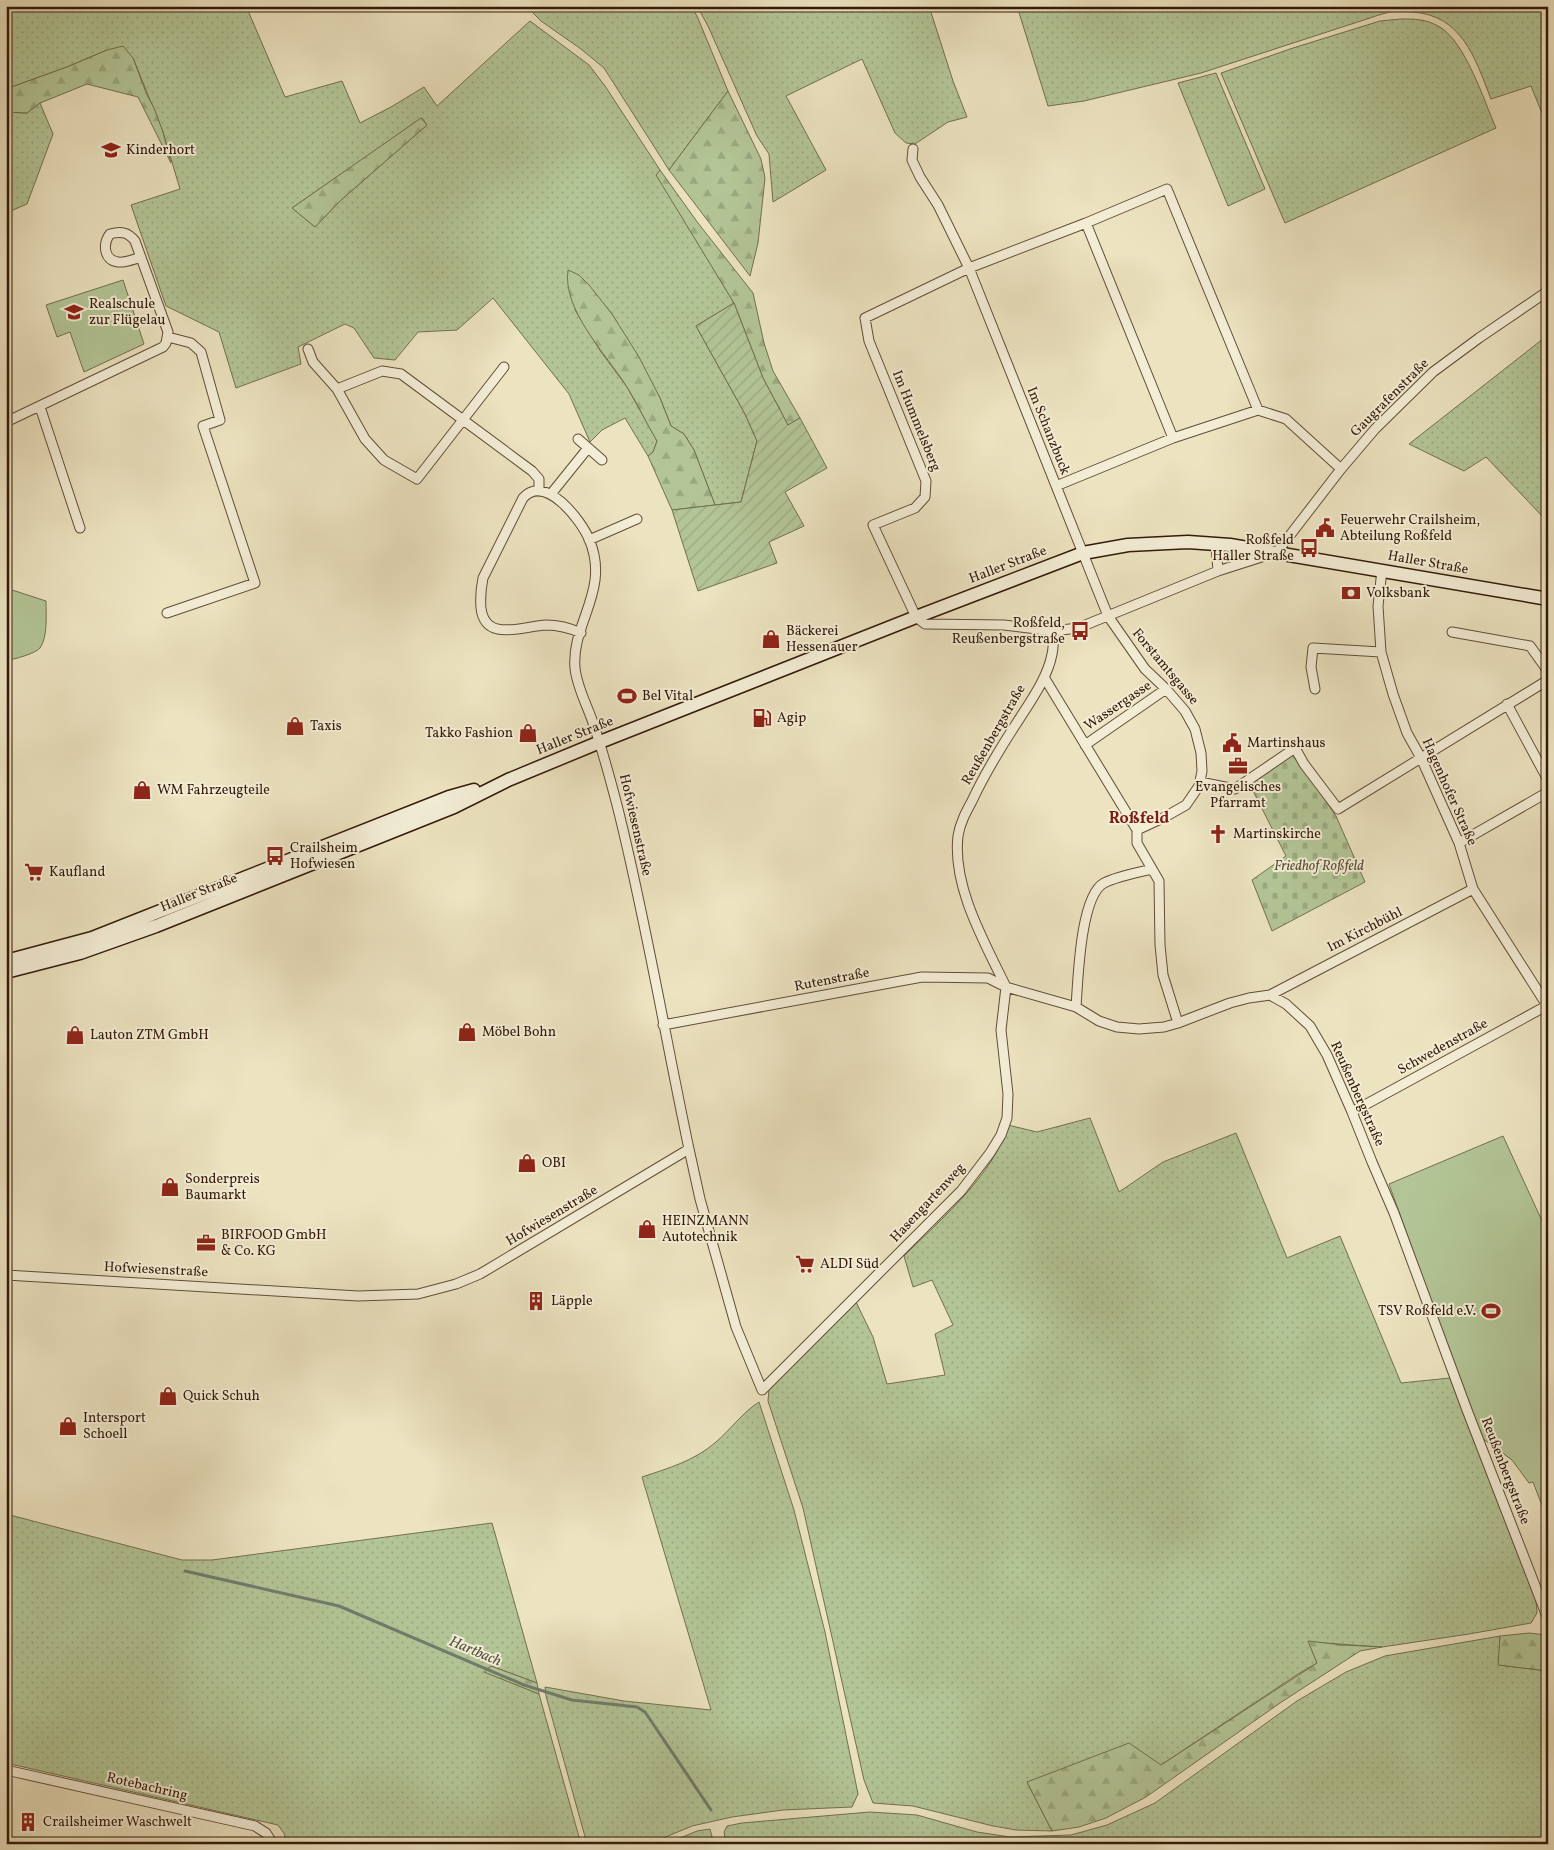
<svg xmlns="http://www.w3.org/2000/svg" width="1554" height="1850" font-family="Vollkorn,serif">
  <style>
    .grass { fill: url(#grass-dots); stroke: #736f4f; fill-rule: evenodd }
    .forest { fill: url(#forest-firs); stroke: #736f4f }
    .cemetery { fill: url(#cemetery-stones); stroke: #736f4f }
    .park { fill: #b3c596; stroke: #736f4f }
    .garden { fill: url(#garden-furrows); stroke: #736f4f }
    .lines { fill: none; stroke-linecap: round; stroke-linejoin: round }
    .stream { stroke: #707c6e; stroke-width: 3 }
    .street-casing { stroke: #614c36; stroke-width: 11 }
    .secondary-casing { stroke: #331908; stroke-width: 15 }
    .street { stroke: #f3edd6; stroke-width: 9 }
    .secondary { stroke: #f3edd6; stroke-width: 12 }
    .labels { text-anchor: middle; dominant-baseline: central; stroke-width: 4; stroke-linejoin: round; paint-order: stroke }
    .poi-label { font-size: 14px; fill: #331908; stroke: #f3edd6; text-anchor: start }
    .street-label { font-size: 14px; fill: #331908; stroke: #f3edd6 }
    .park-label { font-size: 14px; font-style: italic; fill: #594d33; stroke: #f3edd6 }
    .water-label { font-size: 15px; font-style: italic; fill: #575344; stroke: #f3edd6 }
    .quarter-label { font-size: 16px; font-weight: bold; fill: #7a1f14; stroke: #f3edd6 }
  </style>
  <defs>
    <pattern id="grass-dots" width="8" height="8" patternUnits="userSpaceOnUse" patternTransform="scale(1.25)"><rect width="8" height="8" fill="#b3c596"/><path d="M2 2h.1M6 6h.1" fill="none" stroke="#9aa980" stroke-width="1.8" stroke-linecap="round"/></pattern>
    <pattern id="forest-firs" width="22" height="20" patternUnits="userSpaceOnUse" patternTransform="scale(1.25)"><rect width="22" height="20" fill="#b3c596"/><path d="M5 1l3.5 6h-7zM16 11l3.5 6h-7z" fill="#9aa980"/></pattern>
    <pattern id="cemetery-stones" width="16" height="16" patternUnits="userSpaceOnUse" patternTransform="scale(1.25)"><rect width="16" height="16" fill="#b3c596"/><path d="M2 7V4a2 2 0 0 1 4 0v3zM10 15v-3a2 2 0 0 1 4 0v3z" fill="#9aa980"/></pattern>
    <pattern id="garden-furrows" width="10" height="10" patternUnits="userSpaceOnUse" patternTransform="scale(1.25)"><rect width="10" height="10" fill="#b3c596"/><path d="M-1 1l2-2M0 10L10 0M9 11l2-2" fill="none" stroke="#9aa980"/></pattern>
  </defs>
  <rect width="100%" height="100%" fill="#ece3c0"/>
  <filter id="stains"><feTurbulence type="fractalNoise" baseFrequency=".004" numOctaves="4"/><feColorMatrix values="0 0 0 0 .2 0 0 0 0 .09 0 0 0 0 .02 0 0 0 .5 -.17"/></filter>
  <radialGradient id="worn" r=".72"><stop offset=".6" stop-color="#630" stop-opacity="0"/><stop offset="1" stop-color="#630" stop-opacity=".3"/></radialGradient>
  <path class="grass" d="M6 6H246L285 97 342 81 360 123 391 107 424 87 437 106 530 21 589 65 605 86 660 170 657 175 734 303 696 326 745 414 757 441 741 502 715 505 694 450 684 434 671 426 660 398 612 314 579 275 575 310 601 352 627 387 657 441 653 452 648 456 625 418 602 430 590 442 569 394 493 298 457 330 418 332 395 360 374 358 354 328 345 324 298 347 301 364 236 388 219 332 166 306 131 205 180 189 163 132 133 58 107 50 67 67 6 89ZM422 118 427 125 341 200 315 227 292 208Z
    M526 6H691L697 16 728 91 669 170 604 68 581 49 541 21Z
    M697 6H929L953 81 967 117 948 122 915 144 906 143 895 133 862 59 786 96 826 170 773 202 769 154 757 136 708 26Z
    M1017 6H1548V128L1531 86 1491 99C1475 58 1462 15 1412 12 1407 11 1401 10 1396 11 1388 12 1378 15 1370 18L1201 73 1084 101 1048 106Z
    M1401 19C1414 19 1426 19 1438 26 1465 40 1484 101 1496 128L1285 223 1221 73 1293 48 1380 21Z
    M1216 73 1265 189 1228 206 1178 83Z
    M40 103 53 134 27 204 6 213V112L27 113Z
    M1548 335V512L1542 516 1486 457 1464 471 1409 444Z
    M1090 1118 1119 1192 1163 1162 1236 1133 1287 1258 1340 1236 1401 1383 1450 1378 1536 1601 1537 1613 1531 1623 1469 1634 1382 1647 1309 1642 1317 1663 1298 1674 1161 1765 1027 1782 1052 1831 1016 1830 993 1826 913 1806 873 1803 864 1780 803 1508 768 1401 769 1389 856 1302 873 1337 887 1384 945 1375 935 1334 953 1325 932 1280 913 1287 904 1256C940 1220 994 1175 1008 1125L1037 1132Z
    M759 1402 794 1510 825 1632 858 1794 852 1807 783 1810 732 1817 692 1826 649 1844H587L546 1696 545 1687 624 1701 711 1710 642 1477C669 1468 694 1461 716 1442 731 1429 742 1413 759 1402Z
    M6 1514 182 1560H212L492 1523 537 1683 491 1666 485 1672 539 1694 581 1844H284L285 1835 278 1825 6 1763Z
    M1500 1636 1499 1665 1548 1671V1844H726L724 1832 727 1826 742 1823 870 1812 917 1815 977 1832 1010 1837 1071 1835 1107 1825 1155 1803 1297 1701 1346 1672 1385 1656Z
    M710 1829 714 1844H666L697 1831Z"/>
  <path class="forest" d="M123 46 133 58 147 95 154 108 163 132 171 163 138 97 87 84 40 103 27 113 6 112V89L67 67 107 50Z
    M728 91 761 159 765 178 758 243 750 276 669 170Z
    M421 118 427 125 341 200 315 227 292 208Z
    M660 170 698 223 753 293 764 343 773 371 800 418 788 425 763 378 734 303 656 175Z
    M568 270 579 275 589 285 612 314 639 357 660 398 671 426 684 434 694 450 715 505 672 510 648 456 653 452 657 441C646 423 638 404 627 387 607 355 562 310 568 270Z
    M1529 1633 1546 1635 1548 1636V1671L1498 1665 1500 1636Z
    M1308 1641 1343 1645 1382 1647 1360 1651 1280 1703 1146 1797 1106 1818 1079 1827 1052 1831 1027 1782 1129 1743 1161 1765 1317 1663Z
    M491 1666 537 1683 539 1694 484 1672Z"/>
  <path class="cemetery" d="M1294 753 1336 816 1365 882 1272 931 1252 880 1286 856 1249 783Z"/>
  <path class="park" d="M123 280 144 344 84 372 70 332 57 337 46 305Z
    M6 588 46 601C46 614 48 637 40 648 35 654 14 659 6 661Z
    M1503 1136 1548 1234V1521L1533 1482 1529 1483 1512 1460 1482 1438 1462 1388 1389 1184Z"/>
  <path class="garden" d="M734 303 763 378 788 425 800 418 827 468 785 492 804 526 769 542 777 563 698 591 672 510 741 502 757 441 745 414 696 326Z"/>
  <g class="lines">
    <path class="stream" d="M185 1571 339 1606 524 1685 572 1700 637 1707 645 1712 711 1810"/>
    <g class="street-casing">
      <path id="street" d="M913 149 912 160 920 177 938 205 969 268 1108 616 1145 669 1166 689 1185 711 1195 729 1201 753 1202 771 1199 786 1186 805 1163 818 1137 830
        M1086 223 1167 189 1258 410
        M308 349 313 362 337 389
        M504 367 417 479 384 460 365 439 337 389 382 371 401 374 532 471 539 479V490
        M40 407 80 528
        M6 422 163 347 166 343 168 332 135 241C128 232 121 231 110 234 103 243 103 260 118 262 125 263 134 259 141 257
        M1173 438 1086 223 969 268 865 318 869 341 926 481 925 497 915 508 873 525 916 617 925 624 1004 625 1053 631 1078 628 1218 571 1277 552 1341 469 1375 429 1433 372 1479 338 1548 291
        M578 439 602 460
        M1056 486 1173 438 1258 410 1286 419 1341 469
        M551 494 588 448
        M589 540 637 519
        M1216 544 1218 571
        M1382 570 1378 606 1381 652 1393 694 1407 733 1421 758 1459 843 1473 889 1548 1007
        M167 613 255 583 203 426 220 420 201 352 191 343 168 337
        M1452 632 1530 646 1548 671
        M1044 677 1137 830V843L1159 881 1160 945 1163 975 1178 1023
        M1315 689 1311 667 1313 648 1381 652
        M1507 704 1548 780
        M1085 745 1166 689
        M1200 782 1235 789 1295 748 1304 764 1338 809 1548 680
        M1459 843 1548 792
        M1006 987C985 943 952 887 958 836 960 823 966 812 972 801 985 773 1001 747 1018 721 1030 702 1048 677 1052 654 1054 647 1053 638 1053 631
        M1270 995 1473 889
        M1076 1007C1078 981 1080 896 1104 883 1115 877 1139 872 1152 869
        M663 1025 922 977 988 978 1006 987 1076 1007 1099 1021 1117 1027 1139 1029 1164 1027 1178 1023 1230 1003 1249 998 1270 995 1286 1004 1310 1026 1327 1055 1352 1112 1372 1162 1394 1213 1467 1410 1548 1619
        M1352 1112 1548 1005
        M689 1149 700 1199 736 1327 762 1390 961 1191 990 1153 1001 1135 1007 1118 1008 1094 1001 1030 1006 987
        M6 1275 358 1296 418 1294 456 1284 480 1274 689 1149C665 1036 646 921 618 809 611 782 604 755 595 729 589 708 577 689 575 668 571 623 611 590 589 539 581 520 545 473 523 498L483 578C481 588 480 597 481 608 485 643 523 626 546 625 558 625 570 628 581 633
        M6 1770 255 1826 266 1833 273 1844"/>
    </g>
    <g class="secondary-casing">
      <path id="secondary" d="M6 961 92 938 449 797 474 790
        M6 972 80 953 156 926 454 807 508 780 600 742 916 617 1083 553 1128 545 1188 542 1230 545 1548 599"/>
    </g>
    <use href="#street" class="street"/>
    <use href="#secondary" class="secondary"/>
  </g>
  <defs>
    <g id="school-bare" transform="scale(1.5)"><path d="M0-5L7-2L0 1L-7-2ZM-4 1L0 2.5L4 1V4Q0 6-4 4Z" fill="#8f2418" stroke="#f3edd6" stroke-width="2.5" paint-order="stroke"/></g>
    <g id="civic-bare" transform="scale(1.5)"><path d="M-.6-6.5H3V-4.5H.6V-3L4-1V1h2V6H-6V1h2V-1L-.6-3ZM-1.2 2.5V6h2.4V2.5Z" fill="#8f2418" stroke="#f3edd6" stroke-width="2.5" paint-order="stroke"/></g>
    <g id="bus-bare" transform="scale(1.5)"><path d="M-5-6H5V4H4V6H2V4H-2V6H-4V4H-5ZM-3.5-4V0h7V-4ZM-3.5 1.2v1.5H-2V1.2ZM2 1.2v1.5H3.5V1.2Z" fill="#8f2418" stroke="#f3edd6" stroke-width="2.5" paint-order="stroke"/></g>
    <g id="bank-bare" transform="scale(1.5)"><path d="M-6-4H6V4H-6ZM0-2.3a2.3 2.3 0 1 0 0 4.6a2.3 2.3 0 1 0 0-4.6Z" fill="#8f2418" stroke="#f3edd6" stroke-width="2.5" paint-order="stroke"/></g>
    <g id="shop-bare" transform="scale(1.5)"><path d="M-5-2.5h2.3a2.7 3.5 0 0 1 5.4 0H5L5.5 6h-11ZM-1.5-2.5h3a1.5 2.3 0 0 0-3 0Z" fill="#8f2418" stroke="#f3edd6" stroke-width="2.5" paint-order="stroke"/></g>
    <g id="stadium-bare" transform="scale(1.5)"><path d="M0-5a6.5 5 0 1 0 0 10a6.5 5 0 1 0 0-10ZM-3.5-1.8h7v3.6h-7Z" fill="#8f2418" stroke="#f3edd6" stroke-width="2.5" paint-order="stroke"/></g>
    <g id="fuel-bare" transform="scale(1.5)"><path d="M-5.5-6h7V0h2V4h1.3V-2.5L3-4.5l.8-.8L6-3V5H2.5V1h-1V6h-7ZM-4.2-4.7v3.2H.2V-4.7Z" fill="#8f2418" stroke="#f3edd6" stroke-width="2.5" paint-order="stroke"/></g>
    <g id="office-bare" transform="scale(1.5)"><path d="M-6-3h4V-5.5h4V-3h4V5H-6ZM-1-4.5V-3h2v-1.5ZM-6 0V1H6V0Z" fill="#8f2418" stroke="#f3edd6" stroke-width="2.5" paint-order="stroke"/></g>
    <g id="church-bare" transform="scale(1.5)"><path d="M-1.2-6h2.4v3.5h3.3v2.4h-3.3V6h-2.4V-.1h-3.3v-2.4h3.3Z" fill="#8f2418" stroke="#f3edd6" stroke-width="2.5" paint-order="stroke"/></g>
    <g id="supermarket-bare" transform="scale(1.5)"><path d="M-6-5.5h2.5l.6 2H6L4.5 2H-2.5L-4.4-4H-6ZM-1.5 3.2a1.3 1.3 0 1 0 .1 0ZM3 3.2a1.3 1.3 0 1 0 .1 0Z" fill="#8f2418" stroke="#f3edd6" stroke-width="2.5" paint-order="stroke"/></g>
    <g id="building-bare" transform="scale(1.5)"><path d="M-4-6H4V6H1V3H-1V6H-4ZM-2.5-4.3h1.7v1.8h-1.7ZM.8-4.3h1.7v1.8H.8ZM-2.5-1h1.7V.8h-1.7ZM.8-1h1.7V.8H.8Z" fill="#8f2418" stroke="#f3edd6" stroke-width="2.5" paint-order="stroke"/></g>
  </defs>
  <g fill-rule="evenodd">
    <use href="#school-bare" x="111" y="150"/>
    <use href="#school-bare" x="74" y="312"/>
    <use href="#civic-bare" x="1325" y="528"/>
    <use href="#bus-bare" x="1309" y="548"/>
    <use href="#bank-bare" x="1351" y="593"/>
    <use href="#bus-bare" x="1080" y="631"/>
    <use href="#shop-bare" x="771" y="639"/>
    <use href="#stadium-bare" x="627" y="696"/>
    <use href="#fuel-bare" x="762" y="718"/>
    <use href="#shop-bare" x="295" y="726"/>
    <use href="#shop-bare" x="528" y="733"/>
    <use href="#civic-bare" x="1232" y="743"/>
    <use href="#office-bare" x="1238" y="766"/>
    <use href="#shop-bare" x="142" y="790"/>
    <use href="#church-bare" x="1218" y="834"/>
    <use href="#bus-bare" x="275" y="856"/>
    <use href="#supermarket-bare" x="34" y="872"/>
    <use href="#shop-bare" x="467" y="1032"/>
    <use href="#shop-bare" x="75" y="1035"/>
    <use href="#shop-bare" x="527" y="1163"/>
    <use href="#shop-bare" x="170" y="1187"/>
    <use href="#shop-bare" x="647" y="1229"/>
    <use href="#office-bare" x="206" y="1243"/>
    <use href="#supermarket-bare" x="805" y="1264"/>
    <use href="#building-bare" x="536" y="1301"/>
    <use href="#stadium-bare" x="1491" y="1311"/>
    <use href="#shop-bare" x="168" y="1396"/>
    <use href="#shop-bare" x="68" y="1426"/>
    <use href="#building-bare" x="28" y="1822"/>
  </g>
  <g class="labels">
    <g class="poi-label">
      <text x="126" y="150">Kinderhort</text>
      <text x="89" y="304">Realschule<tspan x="89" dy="16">zur Flügelau</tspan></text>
      <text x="1340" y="520">Feuerwehr Crailsheim,<tspan x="1340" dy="16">Abteilung Roßfeld</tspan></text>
      <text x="1294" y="540" text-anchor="end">Roßfeld<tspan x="1294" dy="16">Haller Straße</tspan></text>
      <text x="1366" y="593">Volksbank</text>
      <text x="1065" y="623" text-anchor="end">Roßfeld,<tspan x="1065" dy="16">Reußenbergstraße</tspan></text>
      <text x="786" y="631">Bäckerei<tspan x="786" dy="16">Hessenauer</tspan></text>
      <text x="642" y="696">Bel Vital</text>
      <text x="777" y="718">Agip</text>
      <text x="310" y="726">Taxis</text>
      <text x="513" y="733" text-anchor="end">Takko Fashion</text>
      <text x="1247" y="743">Martinshaus</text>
      <text x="1238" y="787" text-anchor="middle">Evangelisches<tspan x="1238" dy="16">Pfarramt</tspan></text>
      <text x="157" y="790">WM Fahrzeugteile</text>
      <text x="1233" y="834">Martinskirche</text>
      <text x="290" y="848">Crailsheim<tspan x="290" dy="16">Hofwiesen</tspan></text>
      <text x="49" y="872">Kaufland</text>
      <text x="482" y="1032">Möbel Bohn</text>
      <text x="90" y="1035">Lauton ZTM GmbH</text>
      <text x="542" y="1163">OBI</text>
      <text x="185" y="1179">Sonderpreis<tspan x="185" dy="16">Baumarkt</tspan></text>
      <text x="662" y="1221">HEINZMANN<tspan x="662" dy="16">Autotechnik</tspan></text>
      <text x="221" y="1235">BIRFOOD GmbH<tspan x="221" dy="16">&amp; Co. KG</tspan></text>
      <text x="820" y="1264">ALDI Süd</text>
      <text x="551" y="1301">Läpple</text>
      <text x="1476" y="1311" text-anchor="end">TSV Roßfeld e.V.</text>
      <text x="183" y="1396">Quick Schuh</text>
      <text x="83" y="1418">Intersport<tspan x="83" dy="16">Schoell</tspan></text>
      <text x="43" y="1822">Crailsheimer Waschwelt</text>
    </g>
    <g class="street-label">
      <text transform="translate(1390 398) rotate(-45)">Gaugrafenstraße</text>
      <text transform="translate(916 421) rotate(68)">Im Hummelsberg</text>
      <text transform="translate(1048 431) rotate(68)">Im Schanzbuck</text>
      <text transform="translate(1428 563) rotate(10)">Haller Straße</text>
      <text transform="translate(1008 565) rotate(-21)">Haller Straße</text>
      <text transform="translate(1165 667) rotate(50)">Forstamtsgasse</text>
      <text transform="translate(1118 706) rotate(-34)">Wassergasse</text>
      <text transform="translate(994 735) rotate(-60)">Reußenbergstraße</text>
      <text transform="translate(575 736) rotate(-22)">Haller Straße</text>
      <text transform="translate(1449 792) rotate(66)">Hagenhofer Straße</text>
      <text transform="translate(635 825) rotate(77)">Hofwiesenstraße</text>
      <text transform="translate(199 893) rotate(-22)">Haller Straße</text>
      <text transform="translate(1365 930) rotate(-27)">Im Kirchbühl</text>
      <text transform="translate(832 980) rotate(-11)">Rutenstraße</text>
      <text transform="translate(1443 1047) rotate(-29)">Schwedenstraße</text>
      <text transform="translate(1357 1094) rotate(66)">Reußenbergstraße</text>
      <text transform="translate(928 1203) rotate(-47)">Hasengartenweg</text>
      <text transform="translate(552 1216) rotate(-31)">Hofwiesenstraße</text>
      <text transform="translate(156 1270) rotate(3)">Hofwiesenstraße</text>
      <text transform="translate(1505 1471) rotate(69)">Reußenbergstraße</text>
      <text transform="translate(147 1787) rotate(13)">Rotebachring</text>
    </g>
    <g class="park-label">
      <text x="1319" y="866">Friedhof Roßfeld</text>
    </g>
    <g class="water-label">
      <text transform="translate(475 1652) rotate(23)">Hartbach</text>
    </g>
    <g class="quarter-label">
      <text x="1139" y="819">Roßfeld</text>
    </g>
  </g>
  <rect width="1554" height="1850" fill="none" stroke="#ece3c0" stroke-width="25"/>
  <rect x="8" y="8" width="1539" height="1835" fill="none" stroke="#331908" stroke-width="2.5"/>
  <rect x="12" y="12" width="1529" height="1825" fill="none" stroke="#331908"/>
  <rect width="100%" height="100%" filter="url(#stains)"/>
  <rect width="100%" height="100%" fill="url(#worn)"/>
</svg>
